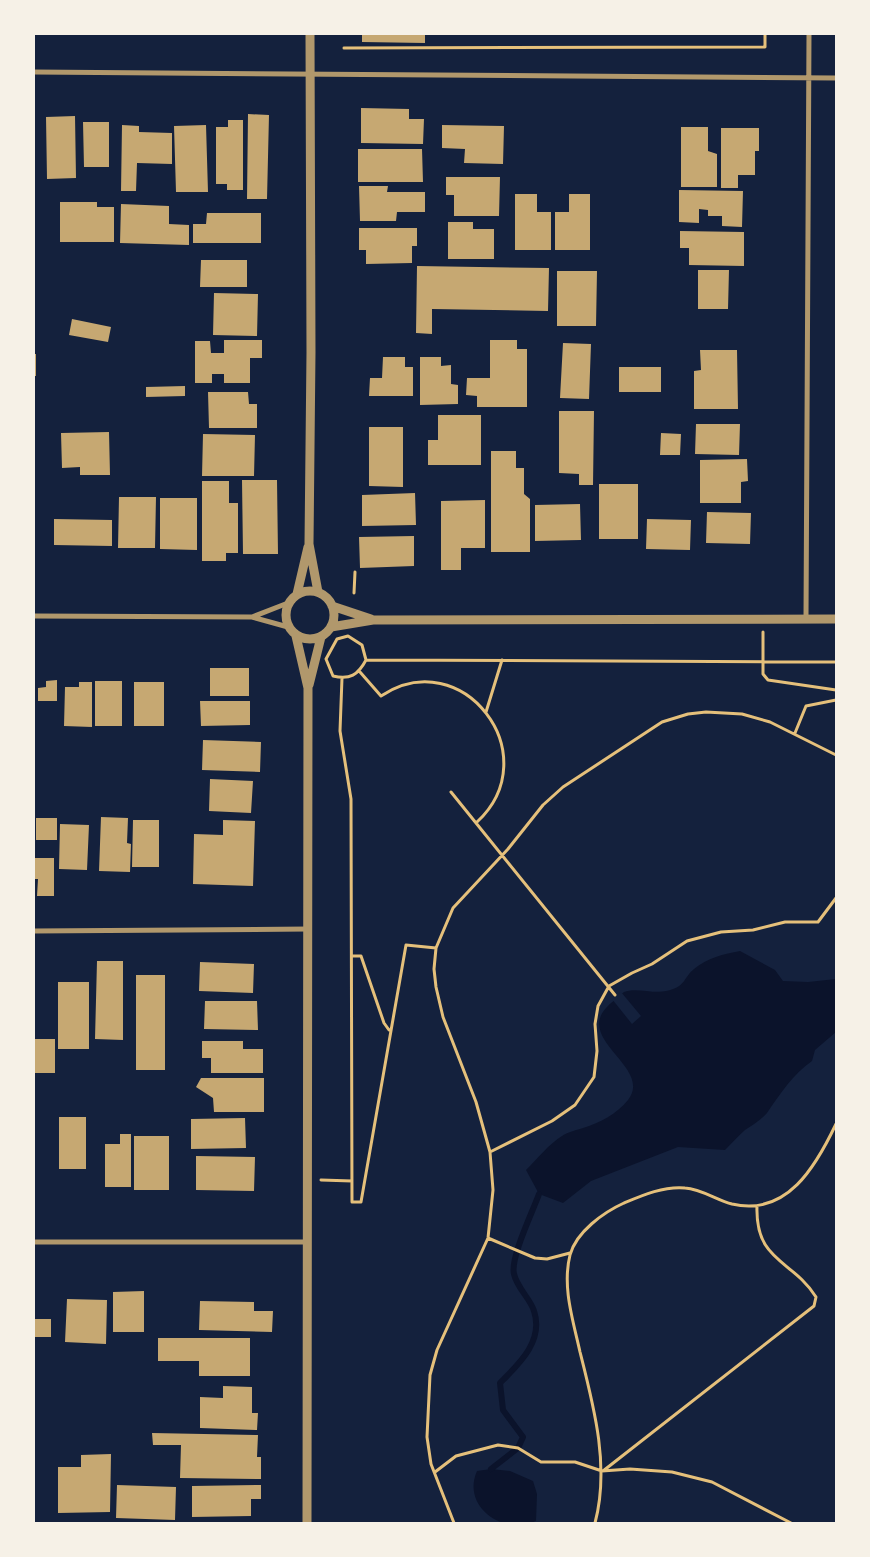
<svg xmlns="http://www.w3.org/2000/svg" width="870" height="1557" font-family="Signika,sans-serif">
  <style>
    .water { fill: #0b132b }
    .pier { fill: #14213d }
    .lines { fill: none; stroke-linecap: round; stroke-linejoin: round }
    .stream { stroke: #0b132b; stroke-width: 6 }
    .building { fill: #c6a872 }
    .path { stroke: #e5c07b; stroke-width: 3 }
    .minor { stroke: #b1986c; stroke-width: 5 }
    .tertiary { stroke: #b1986c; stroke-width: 9 }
  </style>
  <rect width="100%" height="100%" fill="#14213d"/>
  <path class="water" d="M740 951 775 970 783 981 808 982 836 979V1032L815 1050 812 1061C793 1074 780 1094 767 1113 761 1120 752 1125 745 1130 738 1136 732 1143 725 1150L678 1147 591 1181 563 1203 539 1194 526 1170C537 1159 549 1144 562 1136 568 1132 577 1130 583 1128 599 1123 617 1114 628 1100 655 1065 564 1037 615 1000 618 998 621 994 624 992 635 987 654 994 666 991 686 987 683 978 694 969 707 958 724 954 740 951Z
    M491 1469 510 1471 533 1481 537 1494 536 1521C504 1536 461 1507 477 1471Z"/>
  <path class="pier" d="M621 992 641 1016 632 1024 612 999Z"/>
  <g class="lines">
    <path class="stream" d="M491 1469 518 1448 523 1437 503 1410 500 1383C519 1364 544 1341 534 1311 530 1298 517 1288 514 1274 510 1258 533 1211 539 1194"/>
  </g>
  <path class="building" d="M362 34H425V43L362 42Z
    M361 108 409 109V119H424L423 144 361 143Z
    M248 114 269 115 267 199H247Z
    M75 116 76 178 47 179 46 117Z
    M228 120H243V190H227V184H216V127H228Z
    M83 122H109V167H84Z
    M122 125 139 126V132L172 133V164L137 163 136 191H121Z
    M206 125 208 192H176L174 126Z
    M442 125 504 126 503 164 464 163 465 149 442 148Z
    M681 127H708V151L717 154V187H681Z
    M721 128H759V151H755V175H738V188H721Z
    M358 149H422L423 182H358Z
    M446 177H500L499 216H454V195H446Z
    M359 186H388L387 192H425V212H397L396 221H360Z
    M679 190 743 191 742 227 722 226V216H708V210L699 209V223L679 222Z
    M515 194H537V212H551V250H515Z
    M569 194H590V250H555V212H569Z
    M60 202H97V207H114V242H60Z
    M121 204 169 206V224L189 225V245L120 243Z
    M207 213H261V243H193V224H206Z
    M448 222H473V229H494V259H448Z
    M359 228H417V246H412V263L366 264V250H359Z
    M680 231 744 232V266L689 265V248H680Z
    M201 260H247V287H200Z
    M417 266 549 268 548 311 432 309V334L416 333Z
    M698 270H729L728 309H698Z
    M557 271H597L596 326H557Z
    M214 293 258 294 257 336 213 335Z
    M72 319 111 327 108 342 69 335Z
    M224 340H262V358H250V383H224V374H212V383H195V341H210L211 353H224Z
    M490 340H517V349H527V407H477V396L466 395 467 378H490Z
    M563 343 591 344 589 399 560 398Z
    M700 350H737L738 409H694V371L701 370Z
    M34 354H36V376H34Z
    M383 357H405V367H413V396H369L370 378H382Z
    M420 357H441V366L451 365V384L458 385V404L420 405Z
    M619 367H661V392H619Z
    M185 386V396L146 397V387Z
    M208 392H248L249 404H257V428H209Z
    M559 411H594L593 485H579V474L559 473Z
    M438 415H481V465H428V440H438Z
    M696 424H740L739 455 695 454Z
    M369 427H403V487L369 486Z
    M109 432 110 475H80V467L62 468 61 433Z
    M661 433 681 434 680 455H660Z
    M203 434 255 435 254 476H202Z
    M491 451H516V468H524V494L530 499V552H491Z
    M747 459 748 481 741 482V503H700V460Z
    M242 480H277L278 554H243Z
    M202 481H229V503H238V553H226V561H202Z
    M599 484H638V539H599Z
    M415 493 416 525 362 526V495Z
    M119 497H156L155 548H118Z
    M160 498H197V550L160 549Z
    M485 500V548H461V570H441V501Z
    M580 504 581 540 535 541V505Z
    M707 512 751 513 750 544 706 543Z
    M54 519 112 520V546L54 545Z
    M647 519 691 520 690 550 646 549Z
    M414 536V566L360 568 359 537Z
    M210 668H249V696H210Z
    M57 680V701H38V688L46 687V681Z
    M95 681H122V726H95Z
    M79 682H92V727L64 726 65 687H79Z
    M134 682H164V726H134Z
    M200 701H250V725L201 726Z
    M203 740 261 742 260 772 202 770Z
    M210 779 253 781 251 813 209 811Z
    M101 817 128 818 127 843 131 844 130 872 99 871Z
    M36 818H57V840H36Z
    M133 820H159V867H132Z
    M223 820 255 821 253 886 193 884 194 834 223 835Z
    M60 824 89 825 87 870 59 869Z
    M34 858H54V896H37L38 879H34Z
    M97 961H123V1040L95 1039Z
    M200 962 254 964 253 993 199 991Z
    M136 975H165V1070H136Z
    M58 982H89V1049H58Z
    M205 1001H257L258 1030 204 1029Z
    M34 1039H55V1073H34Z
    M202 1041H243V1049H263V1073H211V1058H202Z
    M201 1078H264V1112H214L213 1098 196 1087Z
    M59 1117H86V1169H59Z
    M245 1118 246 1148 191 1149V1119Z
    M120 1134H131V1187H105V1144H120Z
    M134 1136H169V1190H134Z
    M196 1156 255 1157 254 1191 196 1190Z
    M144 1291V1332H113V1292Z
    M67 1299 107 1300 106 1344 65 1342Z
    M200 1301 254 1302V1311H273L272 1332 199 1330Z
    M34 1319H51V1337H34Z
    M158 1338H250V1376H199V1361H158Z
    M223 1386 252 1387V1413H258L257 1430 200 1428V1397L223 1398Z
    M152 1433 258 1435 257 1457H261V1479L180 1478 181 1445H153Z
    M111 1454 110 1512 58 1513V1467H81V1455Z
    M117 1485 176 1487 175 1520 116 1518Z
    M261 1485V1499H251V1516L192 1517V1486Z"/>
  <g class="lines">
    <path class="path" d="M344 48 765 47V34
      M354 593 355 572
      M763 632V674L768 680 836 690
      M348 636 362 645 366 660C358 675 350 680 333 676L326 659 337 639Z
      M366 660 836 662
      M360 672 381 696C462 642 549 755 477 822
      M342 678 340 731 351 799 352 1202H361L406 945 436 948
      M486 712 502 660
      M795 733 806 706 836 700
      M451 792 615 995
      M352 956H361L384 1023 389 1030
      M490 1152 552 1121 575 1105 594 1077 597 1051 595 1024 598 1006 609 986 632 973 652 964 687 941 721 932 753 930 785 922H818L836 898
      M321 1180 352 1181
      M488 1238 535 1258 547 1259 570 1253
      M603 1471 814 1306 816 1297C792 1259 755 1262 757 1206
      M435 1472 456 1456 498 1445 518 1448 541 1462H575L602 1471 630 1469 672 1472 712 1482 791 1523
      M454 1523 431 1464 427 1437 430 1375 437 1350 488 1238 493 1190 490 1152 476 1102 443 1017 436 987 434 969 436 948 453 908 508 849 543 805 563 787 662 722 688 714 706 712 742 714 770 722 836 755
      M595 1523C610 1467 594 1407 580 1352 573 1320 562 1287 570 1255 576 1232 604 1212 624 1203 643 1195 664 1186 685 1188 701 1189 717 1200 732 1204 787 1217 816 1166 836 1124"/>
    <path class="minor" d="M34 72 836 78
      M34 616 252 617 288 627
      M252 617 288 603
      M806 619 809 34
      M34 931 308 929
      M34 1242H308"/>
    <path class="tertiary" d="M310 34 311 352 309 544 318 592
      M286 615a24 24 0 1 1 48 0a24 24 0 1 1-48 0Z
      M297 594 308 547
      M332 606 371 619
      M331 627 373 620 836 619
      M296 636 308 688 307 1523
      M309 685 321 637"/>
  </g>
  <rect width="870" height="1557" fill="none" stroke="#f6f1e7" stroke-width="70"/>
</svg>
